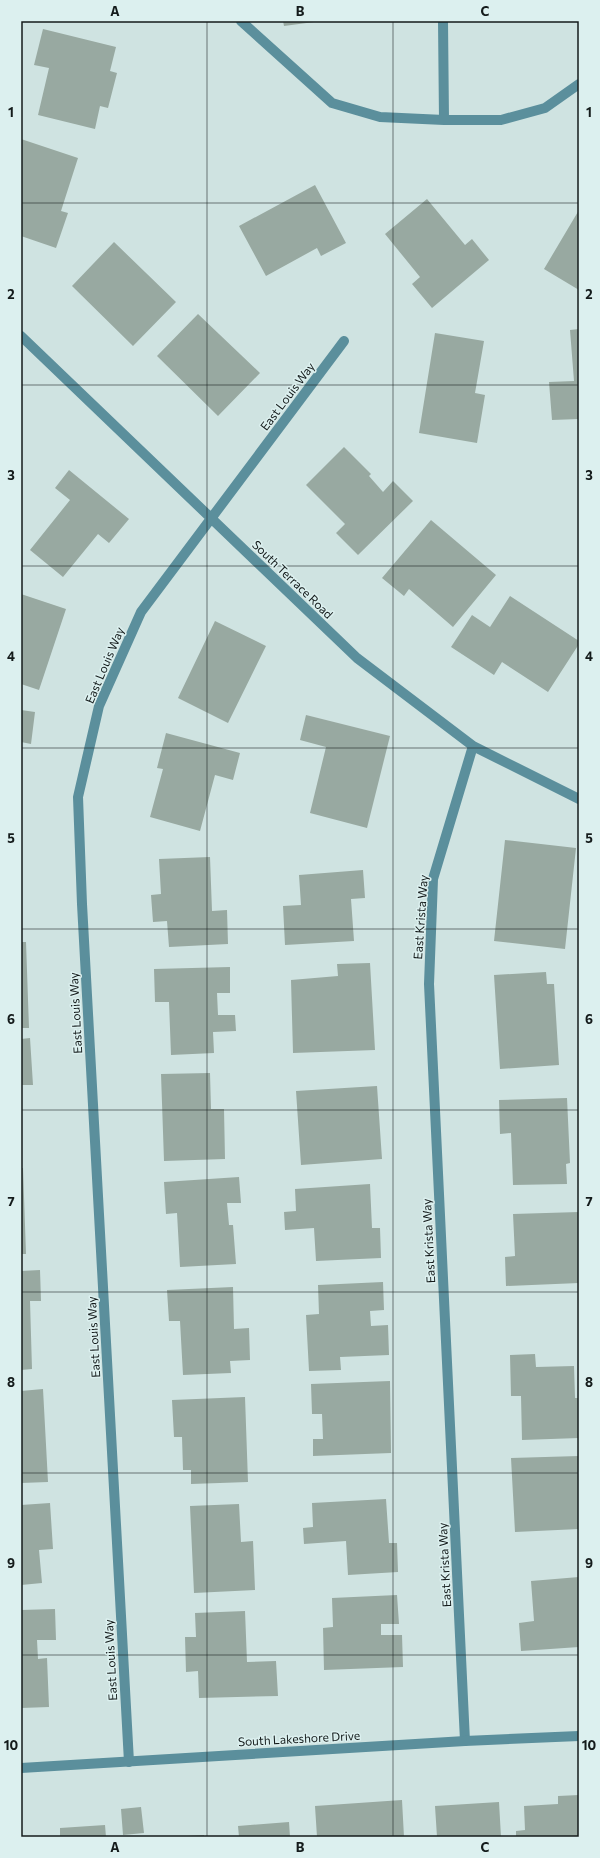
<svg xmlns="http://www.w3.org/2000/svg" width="600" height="1858" font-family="Commissioner,sans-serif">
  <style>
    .building { fill: #98a9a1 }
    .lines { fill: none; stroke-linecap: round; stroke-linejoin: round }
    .service { stroke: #5b8f9c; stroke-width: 10 }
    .minor { stroke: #5b8f9c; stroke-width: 10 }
    .tertiary { stroke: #5b8f9c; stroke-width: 10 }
    .grid { fill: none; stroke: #141b1b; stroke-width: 1; stroke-opacity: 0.55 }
    .labels { text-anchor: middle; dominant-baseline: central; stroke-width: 3; stroke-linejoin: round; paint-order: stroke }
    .street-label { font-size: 12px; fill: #141b1b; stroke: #dcf0ef }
    .neatline { fill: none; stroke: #141b1b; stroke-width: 1.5 }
    .grid-label { font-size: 13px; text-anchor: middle; font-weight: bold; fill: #141b1b }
  </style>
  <rect width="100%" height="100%" fill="#cfe3e1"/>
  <path class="building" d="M283 21H314V22L284 26Z
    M43 29 116 47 110 71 117 73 108 108 100 106 95 129 38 115 49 68 34 65Z
    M21 139 78 158 61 211 68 213 56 248 21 236Z
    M315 185 346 243 321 256 317 248 266 276 239 226Z
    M427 199 465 245 472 239 489 260 432 308 412 284 420 277 385 234Z
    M579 210V290L544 269Z
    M114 242 176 302 133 346 72 286Z
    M198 314 260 373 218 416 157 356Z
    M579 329V419L552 420 549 382 574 381 570 330Z
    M435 333 484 341 475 393 485 395 477 443 419 433Z
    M344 447 371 474 369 476 383 492 393 481 413 501 358 555 336 533 345 524 306 485Z
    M69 470 129 519 109 543 98 534 63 577 30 550 70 500 55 488Z
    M431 520 496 575 453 627 409 589 404 596 382 578Z
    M21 594 66 609 39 690 21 684Z
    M510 596 579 641V644L548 692 502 662 494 675 451 647 472 615 490 627Z
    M215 621 266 646 228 723 178 698Z
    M21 710 35 712 31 744 21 742Z
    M306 715 390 736 367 828 310 813 326 747 300 740Z
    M166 733 240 753 233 780 215 775 200 831 150 817 163 769 157 768Z
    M505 840 576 848 565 949 494 941Z
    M210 857 212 911 227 910 228 944 169 947 167 921 153 922 151 895 161 894 159 859Z
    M363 870 365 898 351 899 354 941 285 945 283 906 301 905 299 875Z
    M21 942H26L29 1028H21Z
    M370 963 375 1050 293 1053 291 980 338 976 337 964Z
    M230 967V993H217L218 1015H235L236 1031 213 1032 214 1053 171 1055 169 1002H155L154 969Z
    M546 972 547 984H554L559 1065 500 1069 494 975Z
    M30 1038 33 1085H21V1039Z
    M210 1073 211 1109H224L225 1159 164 1161 161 1074Z
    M377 1086 382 1159 301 1165 296 1091Z
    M567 1098 570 1163 566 1164 567 1184 513 1185 511 1133 500 1134 499 1100Z
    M21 1168H23L26 1254H21Z
    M239 1177 241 1203H227L229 1225H233L236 1264 180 1267 177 1213 166 1214 164 1182Z
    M370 1184 372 1228H380L381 1258 316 1261 314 1228 285 1230 284 1212 296 1211 295 1189Z
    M579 1212V1283L506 1286 505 1257 515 1256 513 1214Z
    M40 1270 41 1301H30L32 1369 21 1370V1271Z
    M383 1282 384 1310 370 1311 371 1326 388 1325 389 1355 340 1357 341 1370 309 1371 306 1315 319 1314 318 1285Z
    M233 1287 234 1329 249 1328 250 1360 230 1361 231 1373 183 1375 180 1321H169L167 1290Z
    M535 1354 536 1367 574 1366 575 1398H579V1438L522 1440 521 1396H511L510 1355Z
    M390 1381 391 1453 313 1456V1439H323L322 1414H312L311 1384Z
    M43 1389 48 1482 21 1483V1391Z
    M245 1397 248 1482 191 1484V1470H183L182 1437H174L172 1400Z
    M579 1456V1529L515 1532 511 1458Z
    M386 1499 389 1543H397L398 1572 348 1575 346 1541 304 1544 303 1528 313 1527 312 1503Z
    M50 1503 53 1549 39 1550 42 1583 21 1585V1505Z
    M239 1504 241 1542 253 1541 255 1590 194 1593 190 1506Z
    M579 1577V1647L521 1651 519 1623 534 1621 531 1581Z
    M397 1595 399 1624H381V1635H402L403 1667 324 1670 323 1628 333 1627 332 1598Z
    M55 1609 56 1640H37L38 1659 47 1658 49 1707 21 1708V1610Z
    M245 1611 247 1662 276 1661 278 1696 199 1698 198 1671 186 1672 185 1637H196L195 1613Z
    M579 1795V1837H516V1831L525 1830 524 1806 558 1804V1796Z
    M402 1800 404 1837H317L315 1806Z
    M499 1802 501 1837H437L435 1806Z
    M141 1807 144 1833 123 1835 121 1809Z
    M289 1822 290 1837H239L238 1826Z
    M105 1825 106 1837H60V1828Z
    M204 1835V1837H187V1836Z"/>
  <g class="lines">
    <path class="service" d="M241 21 332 103 380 117 444 120H501L545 108 579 84
      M443 21 444 120"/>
    <path class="minor" d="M21 336 357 658 473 746 579 799
      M465 1741 429 984 433 879 473 746
      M129 1762 82 904 78 797 99 706 141 612 344 341"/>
    <path class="tertiary" d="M21 1768 465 1741 579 1736"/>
  </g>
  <path class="grid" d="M207 21V1837M393 21V1837M21 203H579M21 385H579M21 566H579M21 748H579M21 929H579M21 1110H579M21 1292H579M21 1473H579M21 1655H579"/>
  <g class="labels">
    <g class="street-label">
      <text transform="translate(287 396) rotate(-53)">East Louis Way</text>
      <text transform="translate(293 579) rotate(44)">South Terrace Road</text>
      <text transform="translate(104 665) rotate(-67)">East Louis Way</text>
      <text transform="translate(420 917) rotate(-86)">East Krista Way</text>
      <text transform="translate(75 1013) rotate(-93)">East Louis Way</text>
      <text transform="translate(428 1241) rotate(-93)">East Krista Way</text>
      <text transform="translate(93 1337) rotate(-93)">East Louis Way</text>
      <text transform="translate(444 1565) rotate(-93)">East Krista Way</text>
      <text transform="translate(110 1660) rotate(-93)">East Louis Way</text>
      <text transform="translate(299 1738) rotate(-3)">South Lakeshore Drive</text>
    </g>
  </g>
  <rect width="600" height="1858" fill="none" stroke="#dcf0ef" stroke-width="44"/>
  <rect x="22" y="22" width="556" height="1814" class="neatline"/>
  <g class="grid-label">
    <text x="115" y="16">A</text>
    <text x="300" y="16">B</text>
    <text x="485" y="16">C</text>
    <text x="11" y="117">1</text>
    <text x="589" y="117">1</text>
    <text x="11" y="299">2</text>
    <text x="589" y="299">2</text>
    <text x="11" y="480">3</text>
    <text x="589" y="480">3</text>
    <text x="11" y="661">4</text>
    <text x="589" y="661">4</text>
    <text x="11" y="843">5</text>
    <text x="589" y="843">5</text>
    <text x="11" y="1024">6</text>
    <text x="589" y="1024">6</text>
    <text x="11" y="1206">7</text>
    <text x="589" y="1206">7</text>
    <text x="11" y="1387">8</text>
    <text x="589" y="1387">8</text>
    <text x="11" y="1568">9</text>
    <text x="589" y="1568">9</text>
    <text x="11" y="1750">10</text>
    <text x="589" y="1750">10</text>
    <text x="115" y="1852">A</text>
    <text x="300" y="1852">B</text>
    <text x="485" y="1852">C</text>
  </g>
</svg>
